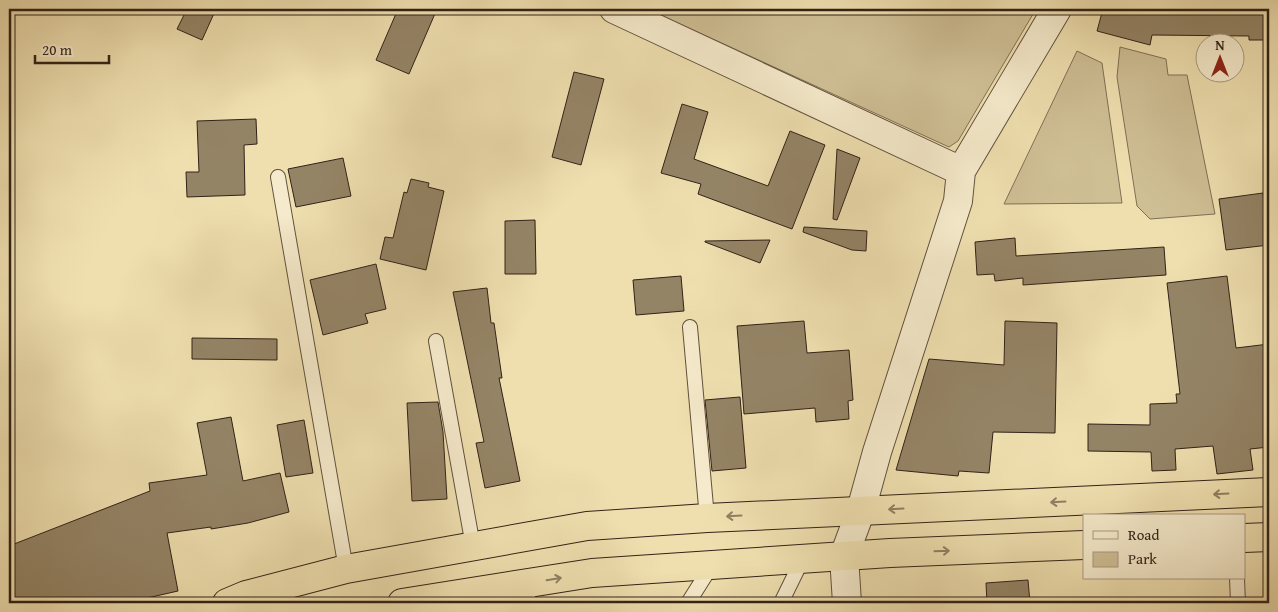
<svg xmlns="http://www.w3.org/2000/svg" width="1278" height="612" font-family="'Gentium Book Plus',serif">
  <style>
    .green { fill: #cfbf95; stroke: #807056 }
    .building { fill: #948466; stroke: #322217 }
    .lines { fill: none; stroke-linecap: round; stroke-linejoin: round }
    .service-casing { stroke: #61513d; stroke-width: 16 }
    .minor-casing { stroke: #61513d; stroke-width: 30 }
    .trunk-casing { stroke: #322217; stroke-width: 30 }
    .service { stroke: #f5eacb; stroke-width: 14 }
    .minor { stroke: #f5eacb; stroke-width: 28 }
    .trunk { stroke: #efdfaf; stroke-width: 28 }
    .oneway { stroke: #908063 }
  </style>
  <rect width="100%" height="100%" fill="#efdfaf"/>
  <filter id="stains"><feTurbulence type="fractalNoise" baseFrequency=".004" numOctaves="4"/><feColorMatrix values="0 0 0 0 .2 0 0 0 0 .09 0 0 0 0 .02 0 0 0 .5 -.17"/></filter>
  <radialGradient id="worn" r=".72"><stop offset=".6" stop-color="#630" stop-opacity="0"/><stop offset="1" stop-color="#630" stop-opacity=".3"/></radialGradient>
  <path class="green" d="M647 9H1036L958 141 949 147Z
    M1120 47 1166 59 1168 75H1187L1215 214 1150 219 1137 206 1117 77Z
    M1077 51 1102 63 1122 203 1004 204Z"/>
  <path class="building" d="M187 9H216L202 40 177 29Z
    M398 9H437L409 74 376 60Z
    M1103 9H1269V40H1249V36L1152 35 1150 45 1097 31Z
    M574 72 604 79 581 165 552 157Z
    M682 104 708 112 694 159 768 186 790 131 825 145 792 229 698 194 701 184 661 173Z
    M256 119 257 144 244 145 245 195 187 197 186 172H199L197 121Z
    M837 149 860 158 837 220 833 219Z
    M343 158 351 196 296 207 288 169Z
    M411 179 429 183 428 187 444 191 426 270 380 259 385 237 393 238 404 192 407 193Z
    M1263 193 1269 245 1226 250 1219 199Z
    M535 220 536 274H505V221Z
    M804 227 867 231 866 251 852 250 803 232Z
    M1015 238 1016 256 1164 247 1166 275 1023 285V278L995 281 994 274 977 275 975 242Z
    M770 240 760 263 705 242V241Z
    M376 264 386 309 365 314 368 323 323 335 310 280Z
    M681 276 684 311 636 315 633 280Z
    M1227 276 1236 348 1269 344V447L1250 449 1253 470 1217 474 1213 446 1175 449 1176 470 1152 471 1151 452 1088 451V424L1150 425V404L1177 403 1176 394H1180L1167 283Z
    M487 288 491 323H494L502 378H499L520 481 485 488 476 443 484 442 453 292Z
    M804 321 807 353 849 350 853 400 848 401 849 419 816 422 815 408 744 414 737 326Z
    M1005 321 1057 323 1055 433 993 432 989 473 959 471 958 476 896 470 929 359 1004 365Z
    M192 338 277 339V360L192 359Z
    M740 397 746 468 712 471 705 400Z
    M438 402 443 432 447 499 412 501 407 403Z
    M231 417 243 481 280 473 289 512 248 523 211 529V527L167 533 178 591 125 603H9V546L150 491 149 483 207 475 197 423Z
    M304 420 313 473 286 477 277 425Z
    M1028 580 1030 603H987L986 583Z"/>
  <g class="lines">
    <g class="service-casing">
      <path id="service" d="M278 177 346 569
        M690 327 707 518
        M436 341 473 546
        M1237 578 1238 603
        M522 584 530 603
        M688 603 712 565
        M781 603 803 558"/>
    </g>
    <g class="minor-casing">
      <path id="minor" d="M614 9 961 171
        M847 603 844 556 861 510 877 452 958 201 961 171 1057 9"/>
    </g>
    <g class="trunk-casing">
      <path id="trunk" d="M1244 538 1269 537
        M227 603 246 595 346 569 587 526 707 518 1269 492
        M402 603 592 573 890 553 1084 545"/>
    </g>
    <use href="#service" class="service"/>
    <use href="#minor" class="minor"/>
    <use href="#trunk" class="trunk"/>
  </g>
  <defs><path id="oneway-shaft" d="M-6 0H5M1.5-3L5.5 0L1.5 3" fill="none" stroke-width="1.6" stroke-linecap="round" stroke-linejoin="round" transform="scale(1.25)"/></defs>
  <g class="oneway">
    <use href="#oneway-shaft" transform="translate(1221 494) rotate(177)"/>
    <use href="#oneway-shaft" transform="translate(1058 502) rotate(177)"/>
    <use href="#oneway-shaft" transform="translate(896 509) rotate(177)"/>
    <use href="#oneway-shaft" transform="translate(734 516) rotate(177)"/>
    <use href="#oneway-shaft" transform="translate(942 551) rotate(-2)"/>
    <use href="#oneway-shaft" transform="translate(554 579) rotate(-9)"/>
  </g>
  <rect width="1278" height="612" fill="none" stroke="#efdfaf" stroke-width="30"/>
  <rect x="10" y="10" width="1258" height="592" fill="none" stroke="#322217" stroke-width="2.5"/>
  <rect x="15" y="15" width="1248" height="582" fill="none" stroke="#322217"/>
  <rect x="1083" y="514" width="162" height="65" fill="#f5eacb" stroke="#a79a83"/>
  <rect x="1093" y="531" width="25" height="8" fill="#f5eacb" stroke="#a79a83"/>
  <text x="1128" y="540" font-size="15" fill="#322217">Road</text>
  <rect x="1093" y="552" width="25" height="15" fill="#cfbf95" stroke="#a79a83"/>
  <text x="1128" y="564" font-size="15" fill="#322217">Park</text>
  <g transform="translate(1220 58)"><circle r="24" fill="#f5eacb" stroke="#a79a83"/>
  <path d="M0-4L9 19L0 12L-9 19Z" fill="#8f2418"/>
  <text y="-8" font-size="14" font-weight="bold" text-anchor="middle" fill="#322217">N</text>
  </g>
  <path d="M35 55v8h74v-8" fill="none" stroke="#322217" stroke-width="2.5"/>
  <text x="42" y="55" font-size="15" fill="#322217" stroke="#f5eacb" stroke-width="4" paint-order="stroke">20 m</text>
  <rect width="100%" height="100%" filter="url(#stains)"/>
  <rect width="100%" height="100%" fill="url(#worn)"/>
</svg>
